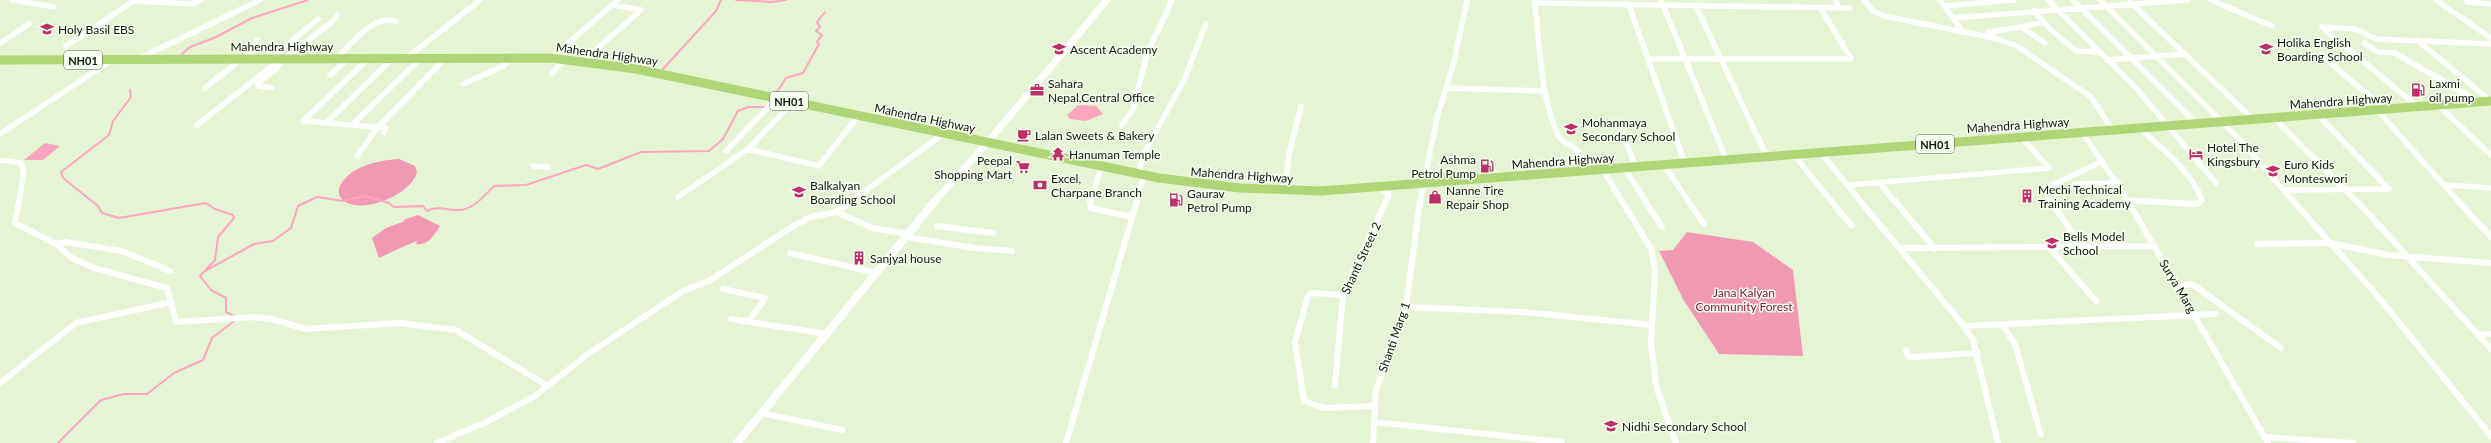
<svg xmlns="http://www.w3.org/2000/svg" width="2491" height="443" font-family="Lato,sans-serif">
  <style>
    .forest { fill: #f198b2 }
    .water { fill: #fda4be }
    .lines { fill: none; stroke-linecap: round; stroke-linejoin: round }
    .stream { stroke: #fda4be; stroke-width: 2 }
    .minor-far1 { stroke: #fff; stroke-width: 5.5 }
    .minor { stroke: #fff; stroke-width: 6 }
    .tertiary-far1 { stroke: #fff; stroke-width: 7 }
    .tertiary { stroke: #fff; stroke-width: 8 }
    .trunk { stroke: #aed676; stroke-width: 9 }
    .labels { text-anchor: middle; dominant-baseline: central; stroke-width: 3; stroke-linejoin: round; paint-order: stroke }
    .shield { fill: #f8fef1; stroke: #565c4f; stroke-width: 1 }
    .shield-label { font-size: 11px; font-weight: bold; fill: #10160a }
    .poi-label { font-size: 12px; fill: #10160a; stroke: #f8fef1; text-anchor: start }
    .street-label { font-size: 12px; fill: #10160a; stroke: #f8fef1 }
    .park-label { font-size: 12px; fill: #831c47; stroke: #f8fef1 }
  </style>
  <rect width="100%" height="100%" fill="#e5f5d3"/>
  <path class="forest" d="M399 159 415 166 417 172C412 194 362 216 343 200 338 196 338 191 340 186 350 166 379 160 399 159Z
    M418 215 440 226C434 235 428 246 416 244L417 241C415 241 386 255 379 258L372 238 386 228 405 221 403 220Z
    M1687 232 1753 242 1793 270 1803 356 1719 354 1683 299 1659 251 1673 250Z"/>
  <path class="water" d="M1078 105 1096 106 1103 114 1086 121 1070 119 1067 115Z
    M45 143 60 146 43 160H24Z"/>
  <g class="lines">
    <path class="stream" d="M736 0 772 2 786 0
      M182 54 190 47 214 38 252 18 308 0
      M663 69 716 11 721 0
      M130 90 131 97 113 121 109 135 61 172 63 178 98 206 102 213 119 218 206 203 215 209 233 215 234 218 218 237 215 260 200 276 211 290 226 298V312L234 316
      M780 96 777 92 786 78 803 73 819 44 817 42 822 35 816 31 820 27 817 22 825 12
      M769 107H774L779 102
      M205 271 254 244 273 241 291 228 298 206 317 197 343 201 365 196 389 203 394 207 423 206 427 211C438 205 449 211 461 210 475 208 485 195 494 186L526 185 586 165 598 169 641 152 709 151 723 139 738 111 748 107H765
      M58 443 101 400 124 394H147L174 373 203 360 212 338 234 321"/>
    <path class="minor-far1" d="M12 0 54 7
      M1534 0C1541 45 1539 94 1558 135 1562 144 1571 144 1577 150 1583 156 1585 164 1588 172
      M1661 0 1727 161
      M1835 0 1839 8
      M1864 0 1873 11 1884 16 1994 38 2017 46 2091 97 2112 129
      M1940 0 1963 32
      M2048 0 2137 89 2216 183
      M2073 0 2197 124
      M2100 0 2241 141 2294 202
      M2211 0 2272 26
      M2436 0 2491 38
      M133 1 192 4 201 0
      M2130 2 2253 119
      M2467 2 2491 4
      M1535 3 1849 8
      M1629 5 1685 164
      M1696 6 1767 157
      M1944 6 2014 0
      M2034 11 2050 29 2076 51 2099 52
      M1952 18 2188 0
      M2021 27 2044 22
      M2322 27 2355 29 2376 39 2491 44
      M2322 27 2418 107
      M1994 38 1988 32 2021 27 2045 43
      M2417 40 2491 101
      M0 43 29 24
      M2364 43 2378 52 2395 53 2479 102
      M66 46 135 0
      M2320 54 2386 110
      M408 57 480 0
      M272 58 318 19
      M286 58 333 21 337 15
      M338 58C351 43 374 14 396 21
      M369 58 303 121 386 128 384 133
      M551 58 618 0
      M138 59 260 0
      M244 59 251 52 257 40
      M1649 59H1851L1820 7
      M2107 60 2185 54
      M586 63 590 55 641 10 614 5
      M552 73 565 59
      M330 75 348 59
      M463 84 503 66 512 58
      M205 88 240 60
      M272 88 258 86V83L275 70 283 60
      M1446 88 1544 91
      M2439 106 2491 155
      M2377 110 2459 202
      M2273 117 2357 202
      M326 123 393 58
      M197 125 281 59
      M352 125 422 57
      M1122 125 1133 109 1147 54 1172 0
      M2139 128C2162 148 2191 171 2202 200L2200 202
      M1622 132 1636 168
      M2082 132 2129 202
      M0 134 112 60
      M748 149 819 166 858 116
      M726 151 776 99
      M1821 153 1861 202
      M1794 155 1832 202
      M357 156 377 128 447 57
      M0 160 21 163 24 170 19 202
      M1664 165 1689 202
      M533 166 548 167
      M1625 169 1646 202
      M1604 171 1622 202
      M1138 174 1143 155 1184 80 1206 24
      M1880 183 1895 202
      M2075 184 2118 183
      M1849 185 2049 168 2021 137
      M2446 185 2491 188
      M1379 187 1389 195 1386 202
      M2285 190 2389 189 2317 114
      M1281 191 1286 178 1289 154 1301 106
      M678 197 748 149 793 102
      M2128 200 2154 202
      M850 202 943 134
      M1090 202 1102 166
      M1136 202 1144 175
      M1420 202 1437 118 1454 62 1467 0
      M2052 202 2044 189 2103 161"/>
    <path class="minor" d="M19 201 15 223 56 244 72 258 94 268 167 288 176 322 256 317 272 319 306 329 400 323 456 330 548 386
      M1090 201 1091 208 1131 217
      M1622 201 1651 249 1655 270 1651 345 1657 389 1676 443
      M1645 201 1662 227
      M1688 201 1704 224
      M1831 201 1852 226
      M1860 201 1964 326 1973 340 1998 443
      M1895 201 1935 249
      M2051 201 2082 248
      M2128 201 2268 443
      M2137 201 2197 204 2201 201
      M2293 201 2375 293 2491 436
      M2357 201 2491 349
      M2458 201 2491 237
      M836 212 873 228 908 234
      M937 226 993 233
      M906 237 974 248 1012 251
      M56 244 65 242 122 251 170 271
      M2257 244 2331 243 2388 255 2491 263
      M1901 248 2155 246
      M2050 248 2096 301
      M790 253 877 273
      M2178 286 2192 284 2281 348
      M723 289 765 298 748 322
      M1343 295 1311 293 1308 296 1295 342 1304 401 1324 408 1374 406
      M1406 307 1523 312 1652 325
      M731 319 827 334
      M2002 324 2015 344 2041 435
      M1964 326 2216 314
      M2478 335 2491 334
      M1906 351 1908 356 1913 357 1978 353
      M0 383 76 323 172 302
      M1335 385 1343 295 1386 201
      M761 413 842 430
      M1374 422 1562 442
      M2265 437 2353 443
      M437 443 486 422 535 396 588 354 683 291 709 281 795 225 811 217 836 212 852 201
      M1066 443 1137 201
      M1373 443 1376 390 1406 307 1420 201"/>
    <path class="tertiary-far1" d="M934 202 987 143 1107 0"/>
    <path class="tertiary" d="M737 443 935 201"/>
    <path class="trunk" d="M0 60 551 58 636 69 1159 178 1240 188 1321 191 2491 101"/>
  </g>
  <defs>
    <g id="school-bare" transform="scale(1.08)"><path d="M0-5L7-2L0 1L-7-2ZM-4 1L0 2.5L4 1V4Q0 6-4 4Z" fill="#bb3068" stroke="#f8fef1" stroke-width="2.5" paint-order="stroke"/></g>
    <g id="office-bare" transform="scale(1.08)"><path d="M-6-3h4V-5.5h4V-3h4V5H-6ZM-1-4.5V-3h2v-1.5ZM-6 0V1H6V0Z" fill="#bb3068" stroke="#f8fef1" stroke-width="2.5" paint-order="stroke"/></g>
    <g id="fuel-bare" transform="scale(1.08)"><path d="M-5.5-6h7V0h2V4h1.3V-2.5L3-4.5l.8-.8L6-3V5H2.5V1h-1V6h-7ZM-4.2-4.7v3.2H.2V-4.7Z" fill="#bb3068" stroke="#f8fef1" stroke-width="2.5" paint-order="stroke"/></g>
    <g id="cafe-bare" transform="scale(1.08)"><path d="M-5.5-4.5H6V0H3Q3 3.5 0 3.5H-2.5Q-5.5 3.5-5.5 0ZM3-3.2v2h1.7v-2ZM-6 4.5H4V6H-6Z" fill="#bb3068" stroke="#f8fef1" stroke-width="2.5" paint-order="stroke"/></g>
    <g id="temple-bare" transform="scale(1.08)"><path d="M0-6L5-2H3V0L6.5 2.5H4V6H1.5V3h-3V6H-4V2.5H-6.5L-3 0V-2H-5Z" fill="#bb3068" stroke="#f8fef1" stroke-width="2.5" paint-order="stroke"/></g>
    <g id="hotel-bare" transform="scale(1.08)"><path d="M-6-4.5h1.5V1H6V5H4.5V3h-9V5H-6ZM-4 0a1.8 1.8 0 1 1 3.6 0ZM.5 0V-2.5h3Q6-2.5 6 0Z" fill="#bb3068" stroke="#f8fef1" stroke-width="2.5" paint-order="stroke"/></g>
    <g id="supermarket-bare" transform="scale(1.08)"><path d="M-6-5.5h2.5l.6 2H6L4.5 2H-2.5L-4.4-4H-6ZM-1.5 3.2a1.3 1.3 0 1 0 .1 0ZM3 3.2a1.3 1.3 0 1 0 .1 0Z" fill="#bb3068" stroke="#f8fef1" stroke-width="2.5" paint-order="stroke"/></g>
    <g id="bank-bare" transform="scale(1.08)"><path d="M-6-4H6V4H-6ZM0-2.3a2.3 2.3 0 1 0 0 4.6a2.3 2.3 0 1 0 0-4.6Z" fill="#bb3068" stroke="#f8fef1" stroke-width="2.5" paint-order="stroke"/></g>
    <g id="building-bare" transform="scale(1.08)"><path d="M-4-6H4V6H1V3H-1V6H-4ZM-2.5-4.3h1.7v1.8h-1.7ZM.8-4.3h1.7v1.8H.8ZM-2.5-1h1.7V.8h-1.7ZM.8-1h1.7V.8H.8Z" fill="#bb3068" stroke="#f8fef1" stroke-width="2.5" paint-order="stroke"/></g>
    <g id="shop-bare" transform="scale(1.08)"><path d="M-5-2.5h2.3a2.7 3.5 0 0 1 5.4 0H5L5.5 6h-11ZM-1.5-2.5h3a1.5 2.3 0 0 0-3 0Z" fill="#bb3068" stroke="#f8fef1" stroke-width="2.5" paint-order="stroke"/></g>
  </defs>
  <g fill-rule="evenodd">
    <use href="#school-bare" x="47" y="29"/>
    <use href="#school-bare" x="1059" y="49"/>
    <use href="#school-bare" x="2266" y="49"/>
    <use href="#office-bare" x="1037" y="90"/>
    <use href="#fuel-bare" x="2418" y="90"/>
    <use href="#school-bare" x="1571" y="129"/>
    <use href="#cafe-bare" x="1024" y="135"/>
    <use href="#temple-bare" x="1058" y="154"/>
    <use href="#hotel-bare" x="2196" y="154"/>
    <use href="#fuel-bare" x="1487" y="166"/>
    <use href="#supermarket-bare" x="1023" y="167"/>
    <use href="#school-bare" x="2273" y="171"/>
    <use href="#bank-bare" x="1040" y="185"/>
    <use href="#school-bare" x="799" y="192"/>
    <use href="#building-bare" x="2027" y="196"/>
    <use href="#shop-bare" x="1435" y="197"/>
    <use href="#fuel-bare" x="1176" y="200"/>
    <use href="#school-bare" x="2052" y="243"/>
    <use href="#building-bare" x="859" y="258"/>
    <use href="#school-bare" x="1611" y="426"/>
  </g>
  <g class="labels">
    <g class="shield">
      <rect x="64" y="51" width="38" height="18" rx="3"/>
      <rect x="770" y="92" width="38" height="18" rx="3"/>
      <rect x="1916" y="135" width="38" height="18" rx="3"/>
    </g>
    <g class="shield-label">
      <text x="83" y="60">NH01</text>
      <text x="789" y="101">NH01</text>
      <text x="1935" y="144">NH01</text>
    </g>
    <g class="poi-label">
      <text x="58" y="29">Holy Basil EBS</text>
      <text x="2277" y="42">Holika English<tspan x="2277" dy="14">Boarding School</tspan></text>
      <text x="1070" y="49">Ascent Academy</text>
      <text x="1048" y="83">Sahara<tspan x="1048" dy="14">Nepal,Central Office</tspan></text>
      <text x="2429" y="83">Laxmi<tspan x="2429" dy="14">oil pump</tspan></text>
      <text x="1582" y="122">Mohanmaya<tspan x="1582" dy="14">Secondary School</tspan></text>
      <text x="1035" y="135">Lalan Sweets &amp; Bakery</text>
      <text x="2207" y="147">Hotel The<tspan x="2207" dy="14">Kingsbury</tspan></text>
      <text x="1069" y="154">Hanuman Temple</text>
      <text x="1476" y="159" text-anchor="end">Ashma<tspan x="1476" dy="14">Petrol Pump</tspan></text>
      <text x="1012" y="160" text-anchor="end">Peepal<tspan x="1012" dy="14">Shopping Mart</tspan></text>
      <text x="2284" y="164">Euro Kids<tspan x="2284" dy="14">Monteswori</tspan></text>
      <text x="1051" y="178">Excel,<tspan x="1051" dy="14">Charpane Branch</tspan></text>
      <text x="810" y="185">Balkalyan<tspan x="810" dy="14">Boarding School</tspan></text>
      <text x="2038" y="189">Mechi Technical<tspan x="2038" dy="14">Training Academy</tspan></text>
      <text x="1446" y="190">Nanne Tire<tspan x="1446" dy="14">Repair Shop</tspan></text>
      <text x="1187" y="193">Gaurav<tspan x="1187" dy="14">Petrol Pump</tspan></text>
      <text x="2063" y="236">Bells Model<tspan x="2063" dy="14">School</tspan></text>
      <text x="870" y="258">Sanjyal house</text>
      <text x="1622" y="426">Nidhi Secondary School</text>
    </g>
    <g class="street-label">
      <text x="282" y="46">Mahendra Highway</text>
      <text transform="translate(607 54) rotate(8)">Mahendra Highway</text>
      <text transform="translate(2341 101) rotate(-4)">Mahendra Highway</text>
      <text transform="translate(925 118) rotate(12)">Mahendra Highway</text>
      <text transform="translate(2018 125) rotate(-4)">Mahendra Highway</text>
      <text transform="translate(1563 161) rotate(-4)">Mahendra Highway</text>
      <text transform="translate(1242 175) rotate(4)">Mahendra Highway</text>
      <text transform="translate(1361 258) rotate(-65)">Shanti Street 2</text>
      <text transform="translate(2178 286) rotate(59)">Surya Marg</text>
      <text transform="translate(1394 337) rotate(-71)">Shanti Marg 1</text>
    </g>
    <g class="park-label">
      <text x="1744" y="292">Jana Kalyan<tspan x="1744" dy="14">Community Forest</tspan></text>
    </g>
  </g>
</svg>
